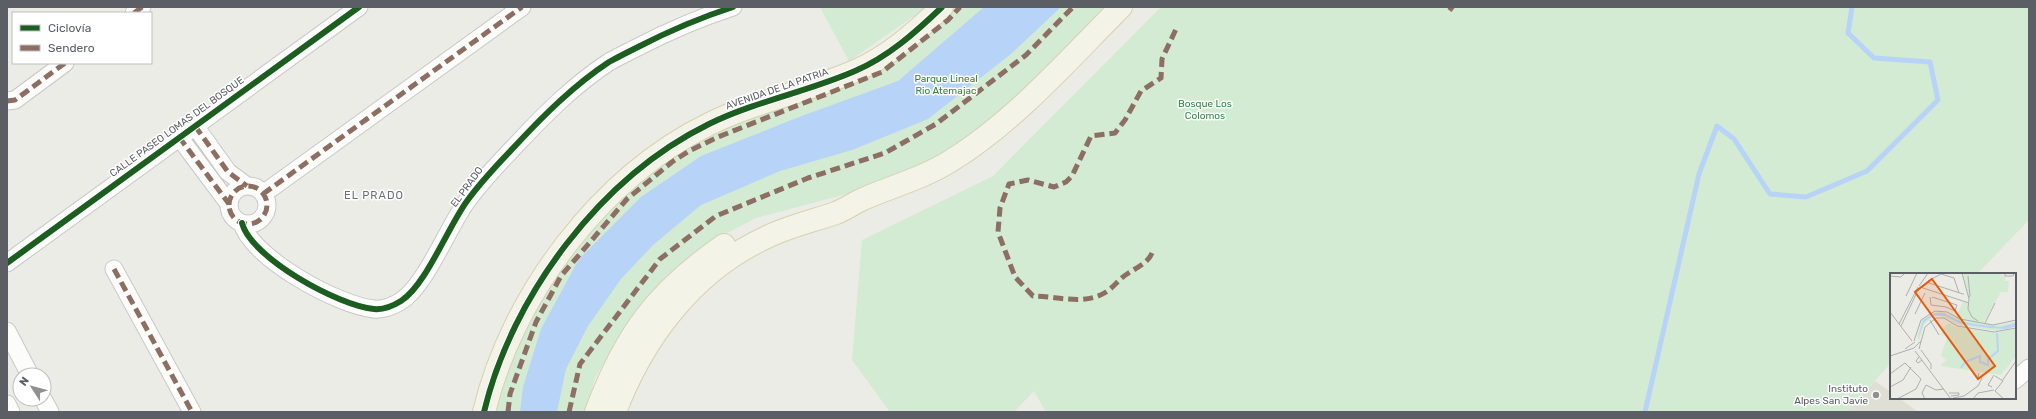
<svg xmlns="http://www.w3.org/2000/svg" width="2036" height="419" font-family="Rubik,sans-serif">
  <style>
    .education { fill: #dfdfd5 }
    .green { fill: #d3ead3 }
    .water { fill: #b8d3f8 }
    .lines { fill: none; stroke-linecap: round; stroke-linejoin: round }
    .stream { stroke: #b8d3f8; stroke-width: 5 }
    .street-casing { stroke: #c8c9c8; stroke-width: 19 }
    .primary-casing { stroke: #d5d1b2; stroke-width: 24 }
    .street { stroke: #fcfcfb; stroke-width: 17 }
    .primary { stroke: #f3f3e7; stroke-width: 22 }
    .quiet { stroke: #8d6e63; stroke-width: 5; stroke-dasharray: 10 5; stroke-linecap: butt }
    .cycleway-casing { stroke: #fff; stroke-width: 8 }
    .cycleway { stroke: #1b5e20; stroke-width: 6 }
    .poi-dot { fill: #8e9092; stroke: #fff; stroke-width: 1.5 }
    .labels { text-anchor: middle; dominant-baseline: central; stroke-width: 3; stroke-linejoin: round; paint-order: stroke }
    .park-label { font-size: 10px; fill: #308641; stroke: #fff }
    .street-label { font-size: 10px; fill: #5b5e64; stroke: #fff }
    .poi-label { font-size: 10px; fill: #5b5e64; stroke: #fff; text-anchor: end }
    .neighbourhood-label { font-size: 11px; letter-spacing: 1px; fill: #6c6f76; stroke: #fff }
    .inset-river { fill: none; stroke: #b8d3f8; stroke-width: 2 }
    .inset-road { fill: none; stroke: #aeafae; stroke-width: 1 }
    .view { fill: #e8590c; fill-opacity: 0.15; stroke: #e8590c; stroke-width: 2 }
    .inset-edge { fill: none; stroke: #5b5e64; stroke-width: 2 }
  </style>
  <rect width="100%" height="100%" fill="#ecece6"/>
  <path class="education" d="M1875 381 1891 392V398H1899L1918 412H1846Z"/>
  <path class="green" d="M820 7H927L849 61Z
    M951 7H1110L1078 40 979 129 907 175 850 193 756 218 708 243 666 276 628 323 595 378 586 412H486L502 359 597 214 703 131 799 96Z
    M1161 7H2029V220L1977 274H1891V363L1846 412H1046L1034 391 1014 412H890L852 360 862 240 993 176Z"/>
  <path class="water" d="M984 7H1061L1011 54 928 119 852 150 780 171 701 205 653 245 621 279 588 326 566 369 557 412H520L523 387 541 329 579 259 641 197 701 156 799 117 898 81Z"/>
  <g class="lines">
    <path class="stream" d="M1645 412 1699 174 1717 126 1734 139 1770 194 1806 197 1867 171 1938 100 1930 62 1874 58 1848 33 1852 7"/>
    <g class="street-casing">
      <path id="street" d="M134 13 142 7
        M7 101 15 100 65 63
        M195 126 228 172 247 186
        M179 137 229 204
        M229 205a19 19 0 1 1 38 0a19 19 0 1 1-38 0Z
        M263 194 522 7
        M242 223C251 258 339 306 374 309 384 310 393 306 401 301 426 285 448 227 467 201 482 180 499 163 516 145 544 115 574 85 609 62 618 57 628 52 638 47 669 31 699 18 733 7
        M7 263 359 7
        M114 269 192 412
        M7 331 30 375
        M2015 380 2029 368
        M43 399 50 412
        M7 404 11 412"/>
    </g>
    <g class="primary-casing">
      <path id="primary" d="M484 412C512 295 601 177 709 124 756 101 807 92 855 71 888 57 916 32 942 7
        M596 412C625 335 656 292 724 245
        M615 412C643 338 693 271 767 237 790 226 813 221 836 213 846 209 854 203 863 199 893 186 924 178 952 160 1015 121 1069 59 1121 7"/>
    </g>
    <use href="#street" class="street"/>
    <use href="#primary" class="primary"/>
    <path class="quiet" d="M1449 7 1453 10
      M134 13 142 7
      M7 101 15 100 65 63
      M195 126 228 172 247 186
      M179 137 229 204
      M229 205a19 19 0 1 1 38 0a19 19 0 1 1-38 0Z
      M263 194 522 7
      M1152 253C1148 263 1136 268 1127 274 1119 279 1114 287 1106 292 1085 306 1057 296 1033 296L1015 277 998 232 1000 208 1009 184 1028 180 1054 187 1066 182 1072 176 1091 136 1115 133 1125 120 1141 91 1161 78 1162 59 1177 27
      M114 269 192 412
      M508 412 510 394 536 322 561 276 627 199 672 162 689 151 718 137 882 72 948 20 960 7
      M569 412 580 364 660 259 716 216 808 178 885 153 936 124 1026 55 1073 7"/>
    <g class="cycleway-casing">
      <path id="cycleway" d="M242 223C251 258 339 306 374 309 384 310 393 306 401 301 426 285 448 227 467 201 482 180 499 163 516 145 544 115 574 85 609 62 618 57 628 52 638 47 669 31 699 18 733 7
        M7 263 359 7
        M484 412C512 295 601 177 709 124 756 101 807 92 855 71 888 57 916 32 942 7"/>
    </g>
    <use href="#cycleway" class="cycleway"/>
  </g>
  <circle class="poi-dot" cx="1876" cy="395" r="4"/>
  <g class="labels">
    <g class="park-label">
      <text x="946" y="79">Parque Lineal<tspan x="946" dy="12">Rio Atemajac</tspan></text>
      <text x="1205" y="104">Bosque Los<tspan x="1205" dy="12">Colomos</tspan></text>
    </g>
    <g class="street-label">
      <text transform="translate(777 89) rotate(-19)">AVENIDA DE LA PATRIA</text>
      <text transform="translate(177 127) rotate(-36)">CALLE PASEO LOMAS DEL BOSQUE</text>
      <text transform="translate(467 187) rotate(-54)">EL PRADO</text>
    </g>
    <g class="poi-label">
      <text x="1868" y="389">Instituto<tspan x="1868" dy="12">Alpes San Javie</tspan></text>
    </g>
    <g class="neighbourhood-label">
      <text x="374" y="195">EL PRADO</text>
    </g>
  </g>
  <g transform="translate(1890 273)">
    <rect width="126" height="126" fill="#ecece6"/>
    <path d="M73 0H105L115 3V8H119L118 19H111L93 50 109 52 126 48V54L107 58 67 52 51 43H45L34 51 29 68 27 63 32 47 49 38 66 44 73 29 80 31ZM59 50 66 54 106 60 126 55V83L111 102 50 93 56 87 51 82 58 63 51 62 54 54Z" fill="#d3ead3"/>
    <path d="M45 40H54L67 47 84 51 110 54 126 50V53L116 56 99 55 71 51 55 43 44 42 34 49 28 66 33 47Z" fill="#b8d3f8"/>
    <path class="inset-river" d="M71 95 75 89 90 83V89L98 92V86L108 78 107 60"/>
    <path class="inset-road" d="M72 0 79 26 78 36 82 44 88 48M115 0V3H123L124 0M0 3 11 4 15 0M78 3 80 23 78 25M29 13 38 0M30 14 79 30M69 20 64 5 51 1 38 8 39 10 73 21H74M16 23 27 0M40 24 41 32 56 34 65 38 67 32 42 24M0 39 22 68M25 41 35 20M40 47 49 62M95 50 105 30M9 51 28 14M11 53 29 15M24 68 31 47 45 38 57 39 70 46 103 52 126 47M15 76 25 69M29 76 35 54 46 45H54L67 53 104 59 126 55M31 77 41 91V96M25 78 61 126M0 83 24 75 31 68M29 84 26 88 28 90 32 87M0 101 15 90 31 106M105 103 113 108 105 118 114 126M112 108 126 88M0 114 13 107 21 94M102 114 98 112 104 102M59 120H69V122L61 123M63 125 74 123 88 113 92 105 88 104 89 100M7 126 26 116 31 106M35 126 32 120 36 112 46 117 54 116M83 126 88 120 104 117"/>
    <path class="view" d="M42 6 105 93 88 106 25 19Z"/>
    <rect width="126" height="126" class="inset-edge"/>
  </g>
  <rect width="2036" height="419" fill="none" stroke="#5b5e64" stroke-width="16"/>
  <rect x="12" y="12" width="140" height="52" fill="#ffffff" stroke="#bdbfc1"/>
  <rect x="20" y="25" width="20" height="6" fill="#1b5e20" stroke="#bdbfc1"/>
  <text x="48" y="32" font-size="12" fill="#5b5e64">Ciclovía</text>
  <rect x="20" y="45" width="20" height="6" fill="#8d6e63" stroke="#bdbfc1"/>
  <text x="48" y="52" font-size="12" fill="#5b5e64">Sendero</text>
  <g transform="translate(32 387) rotate(306)"><circle r="19" fill="#ffffff" stroke="#bdbfc1"/>
  <path d="M0-3L7 15L0 10L-7 15Z" fill="#8e9092"/>
  <text y="-6" font-size="11" font-weight="bold" text-anchor="middle" fill="#5b5e64">N</text>
  </g>
</svg>
